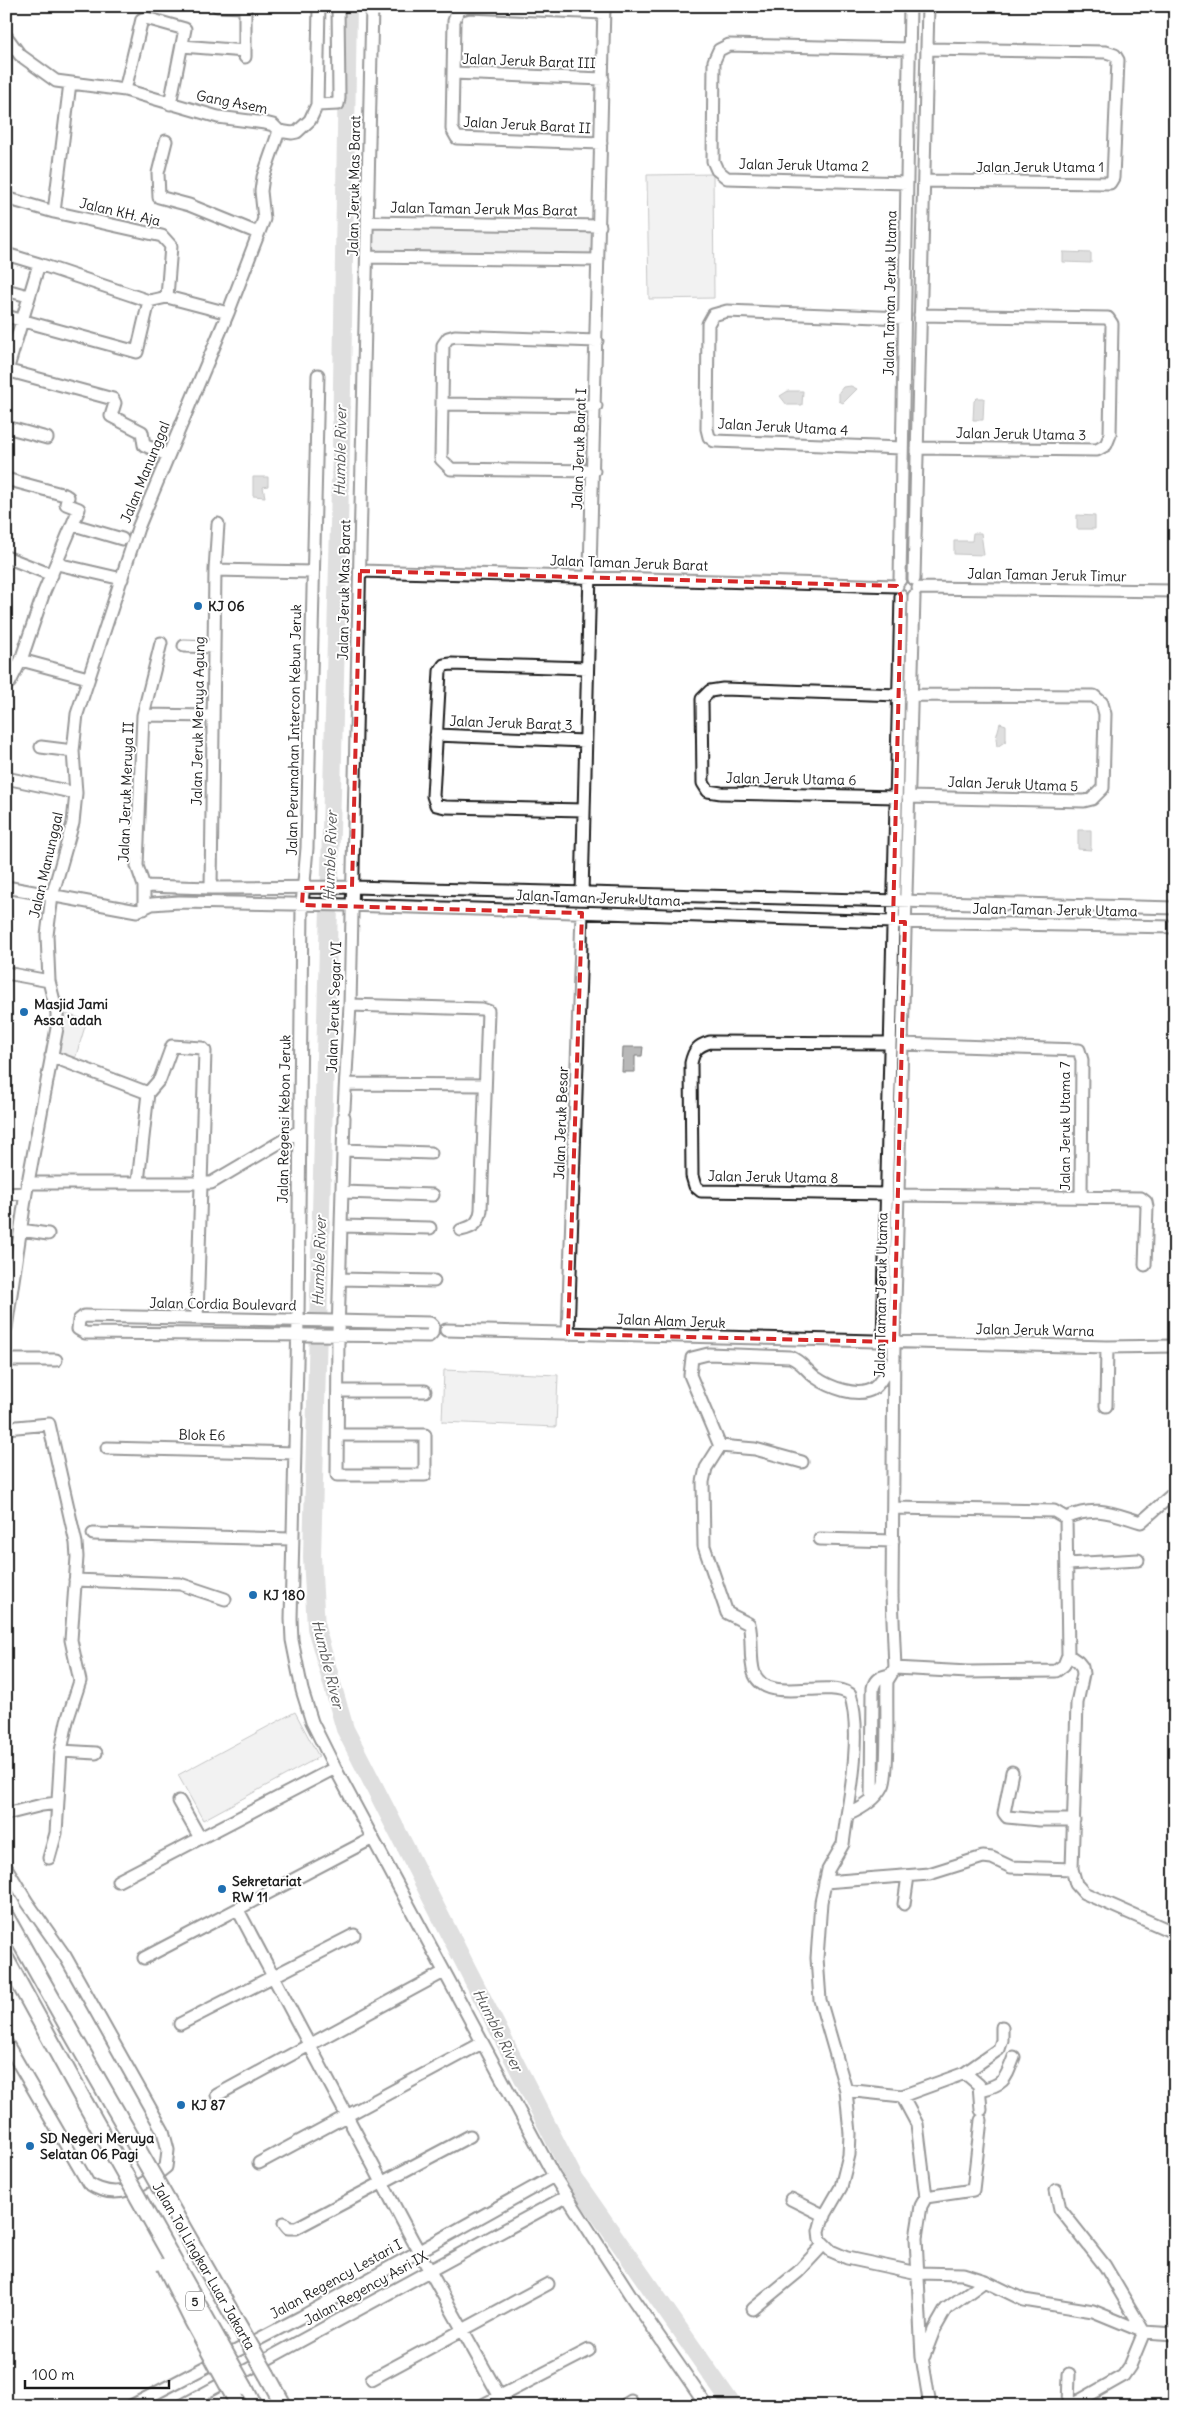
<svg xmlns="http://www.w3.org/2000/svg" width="1181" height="2412" font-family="Delius,sans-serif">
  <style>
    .green { fill: #e2e2e2; stroke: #7f7f7f }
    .water { fill: #b8b8b8; stroke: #7a7a7a }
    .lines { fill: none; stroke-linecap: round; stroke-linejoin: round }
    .river { stroke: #b8b8b8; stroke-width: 18 }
    .minor-casing { stroke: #1c1c1c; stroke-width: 15 }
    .highway-casing { stroke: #1c1c1c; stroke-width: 19 }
    .minor { stroke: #fff; stroke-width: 11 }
    .highway { stroke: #fff; stroke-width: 15 }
    .highway-bridge-casing { stroke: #1c1c1c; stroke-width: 19; stroke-linecap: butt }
    .highway-bridge { stroke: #fff; stroke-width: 15 }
    .marked { fill: none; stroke: #d62828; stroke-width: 4; stroke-dasharray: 10 6; stroke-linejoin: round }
    .poi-dot { fill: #1f6fb2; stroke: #fff; stroke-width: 2 }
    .labels { text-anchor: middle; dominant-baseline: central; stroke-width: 4; stroke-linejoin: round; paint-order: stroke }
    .shield { fill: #fff; stroke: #606060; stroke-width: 1 }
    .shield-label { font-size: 12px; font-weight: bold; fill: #1c1c1c }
    .street-label { font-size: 14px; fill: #1c1c1c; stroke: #fff }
    .poi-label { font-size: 14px; font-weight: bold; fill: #1c1c1c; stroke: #fff; text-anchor: start }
    .water-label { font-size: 15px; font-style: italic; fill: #5a5a5a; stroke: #fff }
  </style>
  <rect width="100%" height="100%" fill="#fff"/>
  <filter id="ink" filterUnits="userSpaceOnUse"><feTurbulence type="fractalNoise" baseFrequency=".02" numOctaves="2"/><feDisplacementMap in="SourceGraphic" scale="10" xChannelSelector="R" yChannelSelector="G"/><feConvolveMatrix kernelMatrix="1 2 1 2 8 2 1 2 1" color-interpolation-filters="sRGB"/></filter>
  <g filter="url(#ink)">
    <path class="green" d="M713 174 714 298 649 299 647 175Z
      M370 227 593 230V254L370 251Z
      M65 1014 87 1020 75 1059 54 1053Z
      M444 1370 558 1375 556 1427 442 1422Z
      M295 1712 319 1757 203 1820 178 1775Z"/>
    <path class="water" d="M1063 252 1091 253V263L1063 262Z
      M851 386 857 389 843 403 839 401V392L843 387Z
      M788 391H803L802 405H787L780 396Z
      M977 398H984L983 420H973L974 401Z
      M253 477H268V486L263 487 265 497 253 496Z
      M1077 515 1095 516V529H1077Z
      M973 533H981L984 555 954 554V541H972Z
      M1000 723 1006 725V741L997 747 996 738Z
      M1078 830H1091V850L1078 849Z
      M623 1047H643L642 1056H635V1072H622Z"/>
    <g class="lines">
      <path class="river" d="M348 6 341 448 312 1557 316 1628 345 1729 575 2180 733 2406"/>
      <g class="minor-casing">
        <path id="minor" d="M217 6 245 7
          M245 6V57
          M6 36 20 55 56 81 125 90 218 117 265 123 273 125 279 131 292 133 297 132 310 120 317 105 319 6
          M182 46 245 51
          M453 73 603 79
          M125 90 142 19 146 18 185 29 170 104
          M317 105 338 104 339 98 338 6
          M166 141 158 173 159 197 189 205 258 233
          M601 143 457 138 452 129 454 21 458 10 469 7 604 13
          M924 181 1110 183 1113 178 1118 60 1115 55 1106 52 927 49
          M907 183 727 178 717 170 713 161 714 61 719 50 729 45 909 49
          M6 198 54 212 162 236 171 246 167 297
          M54 212 70 83
          M368 222 600 226
          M6 254 39 264
          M368 257 598 260
          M6 290 28 296
          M6 316 137 352 149 301
          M6 370 113 399 115 403 111 416 142 432 144 445 167 455
          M6 374 39 264 149 301 167 297 228 313
          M318 375 307 848 302 905 298 1320 291 1619 292 1640 302 1690 312 1722 335 1768 554 2176 633 2299 707 2406
          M442 404 596 406
          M6 427 47 438
          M902 448 714 441 709 437 707 429 708 324 713 315 727 311 904 318
          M917 448 1097 450 1106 445 1110 435 1112 324 1108 318 920 315
          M594 471 451 469 441 459 443 345 448 338 455 336 597 341
          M6 479 65 495 68 497 66 504 79 509 44 592 21 660 10 682
          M74 525 122 539
          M6 557 52 575
          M57 564 122 579
          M215 570 313 572
          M360 571 897 586
          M914 579 928 6
          M900 580 910 6
          M918 588 1175 591
          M914 596 894 1342 892 1596 895 1668 887 1681C886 1700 889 1774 883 1786 876 1800 861 1809 847 1815L843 1844 828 1870 821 1902 817 1958 820 2000 846 2090 850 2134 849 2155 841 2187 822 2220 819 2231 820 2240 831 2251 847 2258 918 2273 963 2274 985 2281 1024 2300 1093 2311 1144 2332 1175 2334
          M184 646 214 647
          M21 660 88 678
          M143 715 213 716
          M436 735 585 741
          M41 747 73 751
          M6 778 76 793
          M896 797 721 793 708 791 703 783 702 699 710 691 723 689 899 695
          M908 797 1084 801 1092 799 1103 788 1105 714 1102 703 1094 696 911 695
          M584 810 445 807 436 805 433 796 440 671 444 665 451 664 587 668
          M144 886 211 888 352 887 1175 908
          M6 887 137 911 152 904 179 902 347 905 893 922 1175 927
          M211 888 215 570 218 524
          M582 894 604 6
          M144 909V886L137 866 143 715 161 643
          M6 973 49 981
          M350 1005 482 1009 488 1011 481 1210C479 1223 474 1227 461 1230
          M902 1044 1079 1050 1082 1060 1081 1197
          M51 1056 148 1093 138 1182
          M346 1084 485 1085
          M148 1093 160 1079 172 1046 202 1048 205 1051 197 1318
          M344 1109 350 1005 372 6
          M343 1150 431 1153
          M27 1183H211L299 1131
          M342 1192 433 1195
          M6 1194 26 1193
          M886 1194 701 1191 695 1186 692 1176 691 1063C694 1050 697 1046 710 1042L890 1043
          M898 1195 1141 1198 1146 1202 1147 1207 1145 1265
          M341 1226 430 1228
          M21 1230 48 1234
          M340 1279 434 1281
          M84 1316 430 1323 433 1326 432 1333 429 1336 85 1333 78 1329 79 1320Z
          M6 1328 26 1193 57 1028V1013L49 981 47 935 52 896 73 823 76 793 73 751 77 714 138 528 228 313 264 219 261 191 263 177 279 131
          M446 1330 1107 1347 1175 1346
          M568 1334 582 913
          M883 1342 901 596
          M6 1360H56
          M338 1391H425
          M1106 1406 1107 1347
          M6 1428 49 1424 76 1543 77 1557 71 1640 80 1681 67 1721 61 1751 56 1833 49 1858
          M338 1435H425V1475H337L338 1334 344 1117
          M720 1446 755 1449 802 1462
          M107 1448 295 1453
          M894 1508 1054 1511 1066 1518 1068 1655 1064 1665 1056 1671 968 1672 895 1668
          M1066 1518C1096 1505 1111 1513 1141 1522L1175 1492
          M93 1534 291 1539
          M820 1539 893 1541
          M1068 1564 1138 1560
          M75 1580 180 1584 225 1599
          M1068 1655 1078 1662 1082 1667 1083 1674 1077 1703 1072 1869 1076 1884 1084 1893 1175 1933
          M61 1751 96 1753
          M1012 1772 1004 1813 1007 1817 1039 1820H1074
          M872 1799 873 1688C875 1678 881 1677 890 1675
          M179 1801 200 1838
          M6 1814 42 1805 57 1803
          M847 1815C853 1781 861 1726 850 1694 826 1678 766 1706 754 1673 749 1658 753 1639 749 1624L727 1613 704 1546 703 1482 706 1468 720 1446 690 1375 692 1358 708 1354 790 1357C801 1361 806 1370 815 1377 829 1387 858 1399 874 1388 882 1382 888 1367 894 1358
          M6 1867 27 1902 65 1956 163 2131 168 2150 166 2167C143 2186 117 2203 88 2183L6 2042
          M118 1881 335 1768
          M825 1882 929 1874 983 1857 992 1858 1011 1867 1072 1869
          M904 1904 908 1876
          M238 1910 412 2239 505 2406
          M144 1958 373 1838
          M180 2024 354 1935
          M965 2073 979 2085 981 2110
          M846 2090 902 2096 965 2073 999 2049 1002 2040V2027
          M981 2090C1005 2084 1005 2080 1014 2057
          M217 2095 444 1972
          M902 2096 917 2124 926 2197 921 2206 916 2238 922 2357 930 2406
          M259 2163 482 2043
          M1056 2190 1060 2209 1105 2266 1144 2332 1130 2366 1123 2376 1070 2406
          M926 2197 973 2190 981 2120
          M791 2199 825 2216
          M284 2223 288 2228H296L470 2136
          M753 2309 798 2272 824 2244
          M924 2356 934 2330 946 2309 985 2281
          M372 2379 548 2284
          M131 2406 301 2317 554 2176
          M181 2406 567 2196
          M481 2406 589 2350
          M623 2406 631 2401
          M1068 2406 1069 2374"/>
      </g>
      <g class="highway-casing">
        <path id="highway" d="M6 1917 68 2027
          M6 1959 85 2103
          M267 2375 284 2406
          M245 2388 254 2406"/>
      </g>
      <use href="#minor" class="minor"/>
      <use href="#highway" class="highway"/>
      <g class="highway-bridge-casing">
        <path id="highway-bridge" d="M68 2027 267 2375
          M85 2103 245 2388
          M165 2266 193 2322 239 2406"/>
      </g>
      <use href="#highway-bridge" class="highway-bridge"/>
    </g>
  </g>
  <path d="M0 0H1181V2412H0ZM360 571 897 586 901 596 893 922H905L894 1342 568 1334 582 913 302 905 303 888 352 887Z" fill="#fff" fill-opacity=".55" fill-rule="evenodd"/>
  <path class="marked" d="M360 571 897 586 901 596 893 922H905L894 1342 568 1334 582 913 302 905 303 888 352 887Z"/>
  <g class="poi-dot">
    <circle cx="198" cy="606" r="5"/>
    <circle cx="24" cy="1012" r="5"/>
    <circle cx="253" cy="1595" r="5"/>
    <circle cx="222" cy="1889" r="5"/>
    <circle cx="181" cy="2105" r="5"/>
    <circle cx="30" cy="2146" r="5"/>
  </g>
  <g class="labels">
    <rect class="shield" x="186" y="2291.5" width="18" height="19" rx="4"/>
    <g class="shield-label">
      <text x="195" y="2301">5</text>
    </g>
    <g class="street-label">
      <text transform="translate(529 61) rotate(2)">Jalan Jeruk Barat III</text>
      <text transform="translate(232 102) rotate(11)">Gang Asem</text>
      <text transform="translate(527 125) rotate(3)">Jalan Jeruk Barat II</text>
      <text transform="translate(804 165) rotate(1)">Jalan Jeruk Utama 2</text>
      <text x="1040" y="167">Jalan Jeruk Utama 1</text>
      <text transform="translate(354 186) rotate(-89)">Jalan Jeruk Mas Barat</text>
      <text transform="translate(484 209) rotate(1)">Jalan Taman Jeruk Mas Barat</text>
      <text transform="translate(120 212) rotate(13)">Jalan KH. Aja</text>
      <text transform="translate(890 293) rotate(-89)">Jalan Taman Jeruk Utama</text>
      <text transform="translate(783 427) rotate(3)">Jalan Jeruk Utama 4</text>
      <text transform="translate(1021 434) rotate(1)">Jalan Jeruk Utama 3</text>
      <text transform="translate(579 449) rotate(-88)">Jalan Jeruk Barat I</text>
      <text transform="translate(145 472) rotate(-68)">Jalan Manunggal</text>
      <text transform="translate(629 563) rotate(2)">Jalan Taman Jeruk Barat</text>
      <text transform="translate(1047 575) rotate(1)">Jalan Taman Jeruk Timur</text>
      <text transform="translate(344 590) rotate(-89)">Jalan Jeruk Mas Barat</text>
      <text transform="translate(198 721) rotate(-89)">Jalan Jeruk Meruya Agung</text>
      <text transform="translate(511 723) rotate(2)">Jalan Jeruk Barat 3</text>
      <text transform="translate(294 730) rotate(-89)">Jalan Perumahan Intercon Kebun Jeruk</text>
      <text transform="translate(791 779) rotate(1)">Jalan Jeruk Utama 6</text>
      <text transform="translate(1013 784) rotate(2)">Jalan Jeruk Utama 5</text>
      <text transform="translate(126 792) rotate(-88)">Jalan Jeruk Meruya II</text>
      <text transform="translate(46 865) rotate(-77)">Jalan Manunggal</text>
      <text transform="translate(598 898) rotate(2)">Jalan Taman Jeruk Utama</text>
      <text transform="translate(1055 910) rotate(1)">Jalan Taman Jeruk Utama</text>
      <text transform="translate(334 1007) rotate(-88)">Jalan Jeruk Segar VI</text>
      <text transform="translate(284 1119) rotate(-89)">Jalan Regensi Kebon Jeruk</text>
      <text transform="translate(561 1123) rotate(-88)">Jalan Jeruk Besar</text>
      <text transform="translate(1065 1126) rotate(-90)">Jalan Jeruk Utama 7</text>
      <text transform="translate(773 1177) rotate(1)">Jalan Jeruk Utama 8</text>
      <text transform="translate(881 1295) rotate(-89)">Jalan Taman Jeruk Utama</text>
      <text transform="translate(223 1304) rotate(1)">Jalan Cordia Boulevard</text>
      <text transform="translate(671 1321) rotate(2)">Jalan Alam Jeruk</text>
      <text transform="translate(1035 1330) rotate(1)">Jalan Jeruk Warna</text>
      <text transform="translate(202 1435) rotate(1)">Blok E6</text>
      <text transform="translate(204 2266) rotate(60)">Jalan Tol Lingkar Luar Jakarta</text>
      <text transform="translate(336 2279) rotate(-29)">Jalan Regency Lestari I</text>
      <text transform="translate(366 2288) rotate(-29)">Jalan Regency Asri IX</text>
    </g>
    <g class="poi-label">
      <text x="208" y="606">KJ 06</text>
      <text x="34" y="1004">Masjid Jami<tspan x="34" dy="16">Assa 'adah</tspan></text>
      <text x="263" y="1595">KJ 180</text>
      <text x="232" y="1881">Sekretariat<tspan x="232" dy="16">RW 11</tspan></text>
      <text x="191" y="2105">KJ 87</text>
      <text x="40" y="2138">SD Negeri Meruya<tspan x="40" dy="16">Selatan 06 Pagi</tspan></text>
    </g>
    <g class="water-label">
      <text transform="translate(340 451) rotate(-89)">Humble River</text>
      <text transform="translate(330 856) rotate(-88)">Humble River</text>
      <text transform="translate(319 1261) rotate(-88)">Humble River</text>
      <text transform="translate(328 1664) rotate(76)">Humble River</text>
      <text transform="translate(498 2030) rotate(63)">Humble River</text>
    </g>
  </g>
  <rect width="1181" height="2412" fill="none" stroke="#fff" stroke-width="25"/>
  <rect x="12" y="12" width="1156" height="2387" fill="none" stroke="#1c1c1c" stroke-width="2" filter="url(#ink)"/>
  <path d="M25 2380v8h144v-8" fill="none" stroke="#1c1c1c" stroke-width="2.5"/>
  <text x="32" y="2380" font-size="15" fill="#1c1c1c" stroke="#ffffff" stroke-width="4" paint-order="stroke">100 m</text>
</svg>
